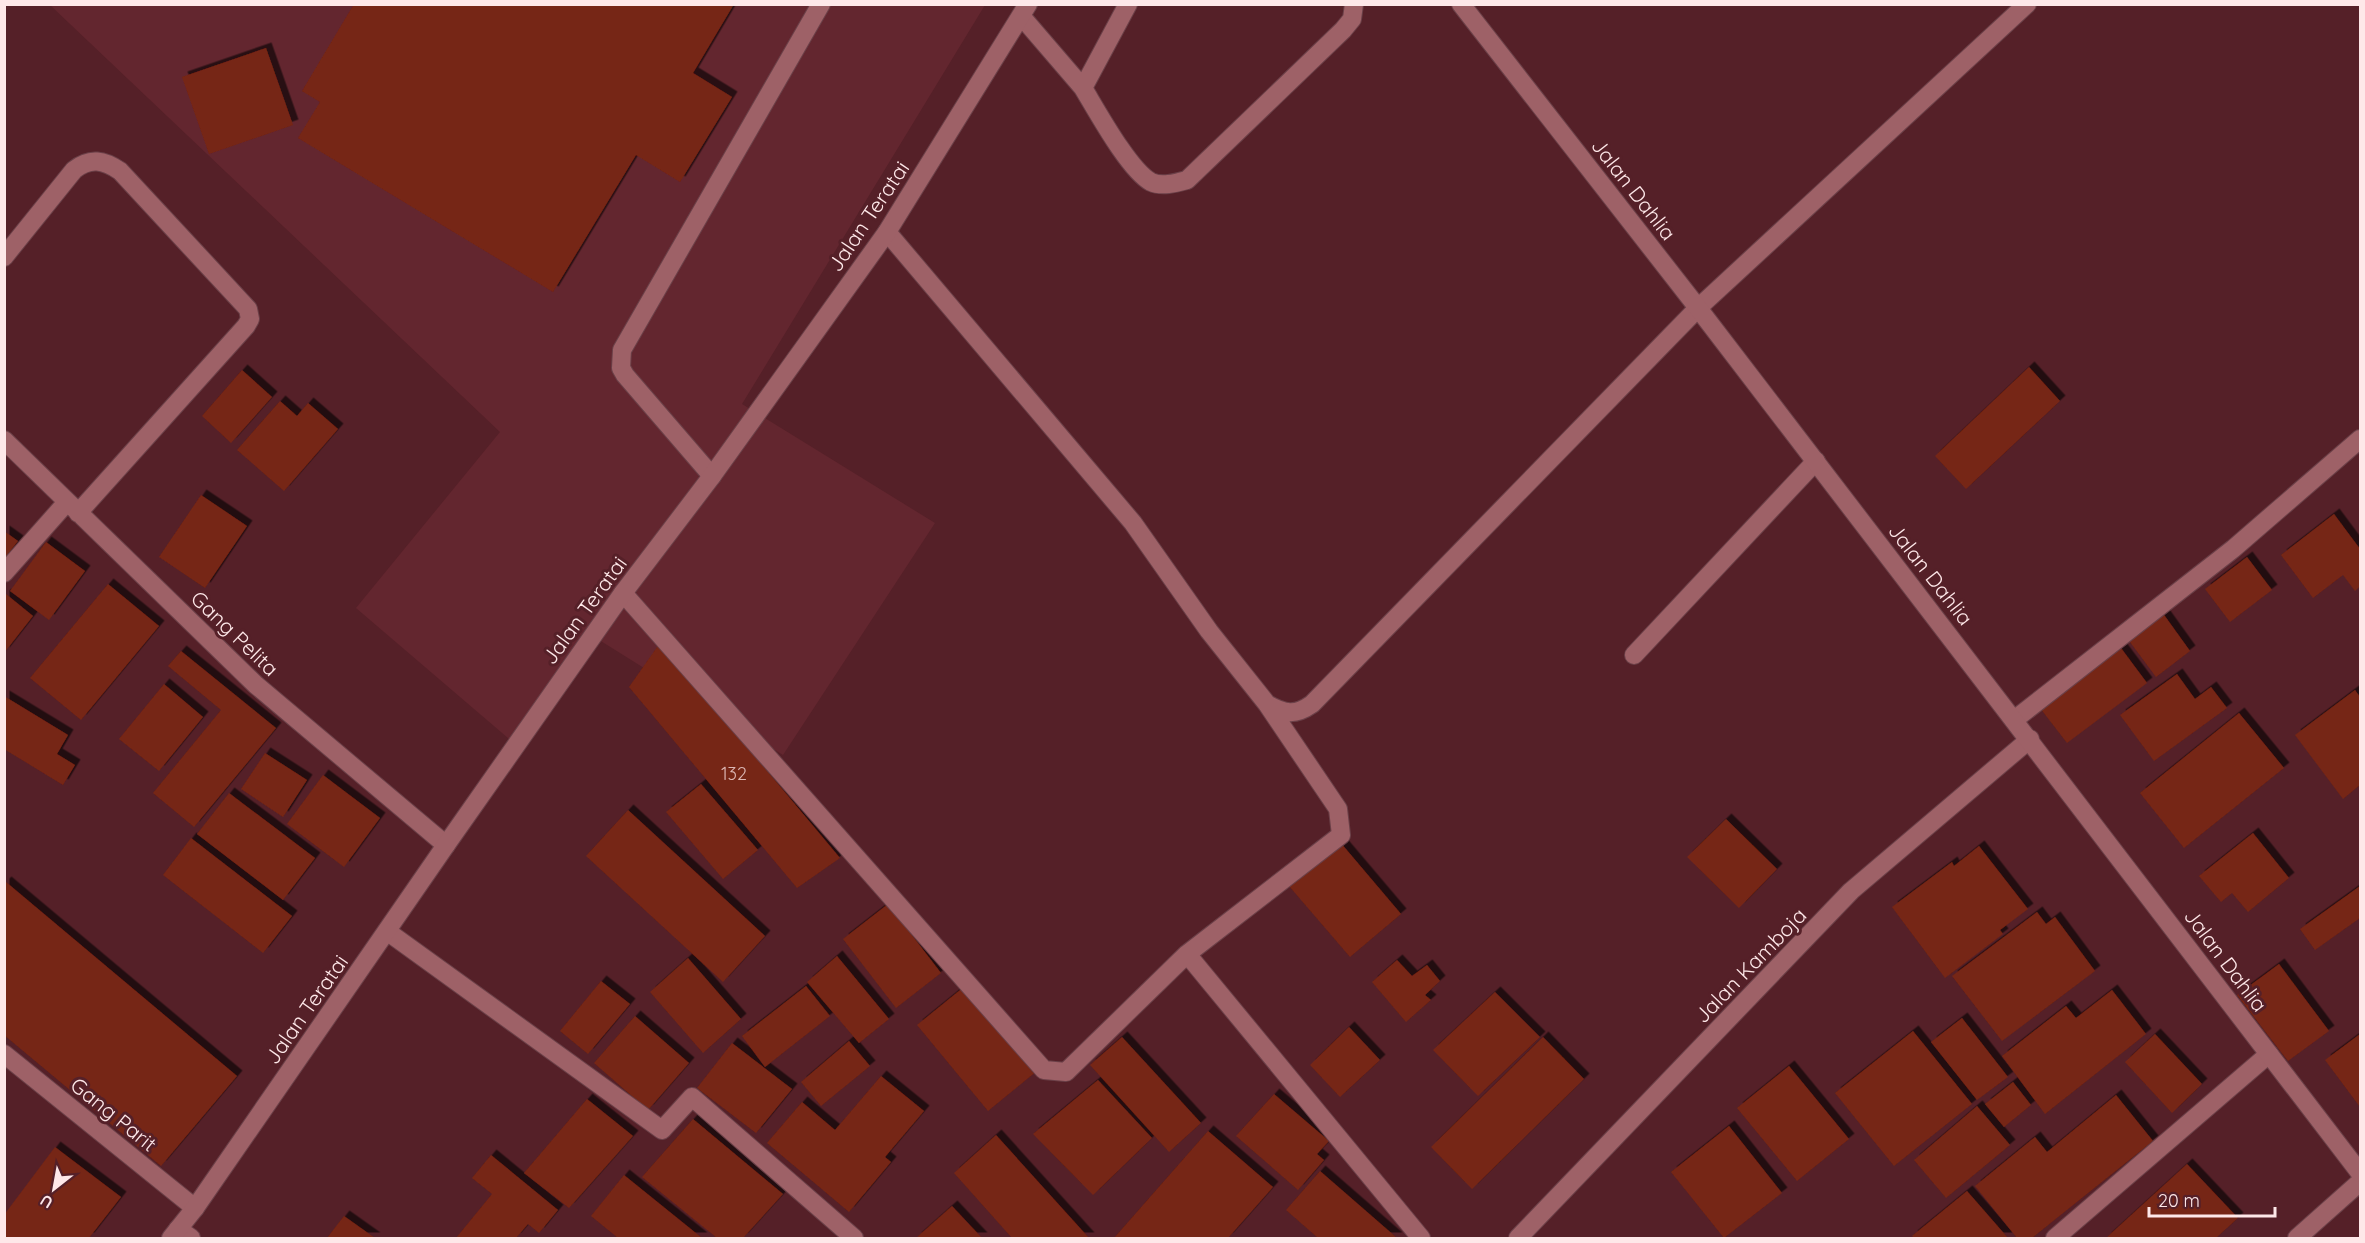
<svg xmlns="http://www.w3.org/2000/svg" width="2365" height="1243" font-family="Quicksand,sans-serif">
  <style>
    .built { fill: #63262f }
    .building { fill: #762513; filter: url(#shadow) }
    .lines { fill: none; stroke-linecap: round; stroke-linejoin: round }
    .lane-casing { stroke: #6b4048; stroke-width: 20 }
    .street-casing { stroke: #6b4048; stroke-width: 20 }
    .secondary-casing { stroke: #6b4048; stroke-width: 20 }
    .lane { stroke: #9e6167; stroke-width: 18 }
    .street { stroke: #9e6167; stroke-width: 18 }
    .secondary { stroke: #9e6167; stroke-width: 18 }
    .labels { text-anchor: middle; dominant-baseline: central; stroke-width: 6; stroke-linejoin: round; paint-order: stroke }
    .number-label { font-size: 18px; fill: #dcb7b4 }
    .street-label { font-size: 21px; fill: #fee8e9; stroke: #552028 }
  </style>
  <defs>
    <filter id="shadow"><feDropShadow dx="5.5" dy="-5.5" stdDeviation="0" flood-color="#0009"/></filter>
  </defs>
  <rect width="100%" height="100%" fill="#552028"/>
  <path class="built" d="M50 5H985L742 404 935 523 783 755 596 638 523 751 356 608 500 432Z"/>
  <path class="building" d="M354 4H734L693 73 732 97 680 182 636 155 553 292 298 138 320 102 302 91Z
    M266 48 293 125 209 154 182 77Z
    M2029 367 2060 401 1966 489 1935 456Z
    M242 370 272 397 231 443 202 416Z
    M280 401 297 416 308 403 338 429 284 491 237 450Z
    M201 495 247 526 205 588 159 557Z
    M2334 514 2360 549V586L2355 591 2343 575 2313 598 2281 555Z
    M4 531 18 541 4 559Z
    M46 542 85 571 49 620 10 591Z
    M2247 557 2272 590 2230 622 2205 589Z
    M108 584 159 626 81 720 30 678Z
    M6 594 33 616 4 653V596Z
    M2162 612 2190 651 2156 677 2127 638Z
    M660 643 840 858 797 888 629 687Z
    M2121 648 2147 683 2067 743 2040 708Z
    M181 651 276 728 194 827 153 793 221 710 168 666Z
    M2177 674 2195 699 2211 687 2227 708 2154 761 2120 715Z
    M164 684 203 717 159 771 119 739Z
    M2355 690 2360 697V785L2343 799 2295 735Z
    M4 696 68 735 57 754 75 765 63 785 4 749Z
    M2239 713 2284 768 2184 848 2140 793Z
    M265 753 307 780 283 817 241 789Z
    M323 775 380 818 344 867 287 824Z
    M701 784 758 850 723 879 666 812Z
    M229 793 315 858 283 900 197 834Z
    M628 810 765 936 723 982 586 856Z
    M1726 819 1777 869 1739 908 1687 857Z
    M2253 833 2289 878 2248 912 2232 893 2221 902 2199 876Z
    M191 838 292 916 263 953 163 875Z
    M1340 842 1401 914 1350 957 1289 886Z
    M1979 846 2028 909 2000 930 2003 934 1945 978 1892 907 1952 862 1954 866Z
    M6 882 237 1076 161 1166 4 1035V884Z
    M2360 886V918L2315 950 2300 929Z
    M888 904 941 973 896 1008 843 939Z
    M2037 912 2046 924 2055 917 2095 971 2002 1041 1952 976Z
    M837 956 889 1019 859 1043 807 982Z
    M688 958 741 1019 703 1053 650 992Z
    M1397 960 1412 976 1427 965 1440 981 1425 995 1431 1000 1406 1022 1372 982Z
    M2279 964 2329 1031 2288 1061 2237 995Z
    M601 981 630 1004 588 1054 560 1031Z
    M806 986 830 1016 765 1067 742 1036Z
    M965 986 1037 1071 988 1111 917 1025Z
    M2112 990 2146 1034 2045 1114 2002 1056 2066 1006 2076 1018Z
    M1495 992 1540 1037 1478 1096 1433 1050Z
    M635 1016 689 1063 648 1110 594 1063Z
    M1962 1018 2008 1077 1977 1100 1931 1042Z
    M1349 1027 1380 1060 1340 1097 1310 1065Z
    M1913 1031 1972 1104 1894 1166 1835 1093Z
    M2155 1034 2202 1084 2172 1113 2125 1062Z
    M2360 1034V1107L2325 1060Z
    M1122 1037 1201 1123 1169 1152 1090 1065Z
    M1543 1037 1584 1079 1472 1189 1431 1147Z
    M849 1041 870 1066 821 1106 801 1082Z
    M732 1043 792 1089 756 1133 697 1088Z
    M1789 1066 1849 1139 1797 1181 1737 1108Z
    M881 1076 924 1111 885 1157 891 1162 849 1212 767 1143 802 1102 835 1130Z
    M1098 1080 1152 1138 1093 1195 1033 1134Z
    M2013 1082 2031 1105 2004 1127 1985 1104Z
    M1274 1094 1329 1141 1317 1154 1324 1160 1298 1190 1236 1136Z
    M2116 1095 2153 1141 2032 1238H2017L1975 1186 2035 1137 2047 1152Z
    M587 1099 633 1136 569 1208 524 1173Z
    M1977 1106 2010 1145 1946 1198 1914 1160Z
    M693 1119 783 1194 743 1238H717L642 1177Z
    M1729 1126 1782 1193 1724 1238 1671 1172Z
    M1208 1131 1273 1187 1228 1238H1114Z
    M996 1135 1089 1238H1012L954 1173Z
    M55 1147 121 1197 89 1238H4V1215Z
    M491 1155 558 1210 539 1233 528 1224 516 1238H456L492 1194 472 1178Z
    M2187 1164 2238 1218 2216 1238H2106Z
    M1320 1171 1397 1238H1318L1286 1210Z
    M624 1175 702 1238H618L591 1216Z
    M1967 1191 2008 1238H1914L1912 1236Z
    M952 1206 982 1238H916Z
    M344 1216 375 1238H327Z"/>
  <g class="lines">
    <g class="lane-casing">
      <path id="lane" d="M1022 17 1083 88 1128 4
        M1083 88C1097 111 1129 170 1151 182 1162 187 1176 183 1187 180L1343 30 1352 19 1354 4
        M712 476 625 375 621 368 622 350 821 4"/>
    </g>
    <g class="street-casing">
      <path id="street" d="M4 257 74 170C90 157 104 160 120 171L248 309 250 319 246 326 78 513
        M4 440 256 685 446 845
        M4 573 67 502
        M623 593 1044 1070 1066 1072 1187 954 1341 835 1338 809 1267 704 1209 631 1133 523 887 232
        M1634 655 1816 461
        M1267 704C1285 714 1295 716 1312 704L1698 308 2027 4
        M2014 720 2233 549 2360 439
        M388 932 662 1130 692 1097 854 1238
        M1187 954 1421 1238
        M4 1054 195 1208
        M178 1229 191 1238
        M1518 1238 1851 891 2030 739
        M2055 1238 2269 1054
        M2297 1238 2360 1182"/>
    </g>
    <g class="secondary-casing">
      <path id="secondary" d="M1461 4 1698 308 2360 1173
        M171 1238 195 1208 446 845 623 593 712 476 887 232 1028 4"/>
    </g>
    <use href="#lane" class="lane"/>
    <use href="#street" class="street"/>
    <use href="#secondary" class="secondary"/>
  </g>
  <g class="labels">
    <g class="number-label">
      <text x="734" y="773">132</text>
    </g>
    <g class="street-label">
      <text transform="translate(1634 189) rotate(52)">Jalan Dahlia</text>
      <text transform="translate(868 216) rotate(-56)">Jalan Teratai</text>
      <text transform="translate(1931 574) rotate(52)">Jalan Dahlia</text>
      <text transform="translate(584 610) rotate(-54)">Jalan Teratai</text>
      <text transform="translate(235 633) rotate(44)">Gang Pelita</text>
      <text transform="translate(2226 960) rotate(53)">Jalan Dahlia</text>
      <text transform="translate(1750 965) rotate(-46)">Jalan Kamboja</text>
      <text transform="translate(306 1009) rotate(-55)">Jalan Teratai</text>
      <text transform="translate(114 1114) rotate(39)">Gang Parit</text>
    </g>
  </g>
  <rect width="2365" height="1243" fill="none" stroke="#fee8e9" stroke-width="12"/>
  <g transform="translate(54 1189) rotate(211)" stroke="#552028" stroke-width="4.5" paint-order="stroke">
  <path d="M0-4.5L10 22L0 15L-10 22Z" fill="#fee8e9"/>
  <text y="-9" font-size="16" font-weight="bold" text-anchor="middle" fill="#fee8e9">U</text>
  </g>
  <path d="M2149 1207v9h126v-9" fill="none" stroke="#fee8e9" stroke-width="3"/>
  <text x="2158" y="1207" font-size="18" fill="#fee8e9" stroke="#552028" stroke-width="4.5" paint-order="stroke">20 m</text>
</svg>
